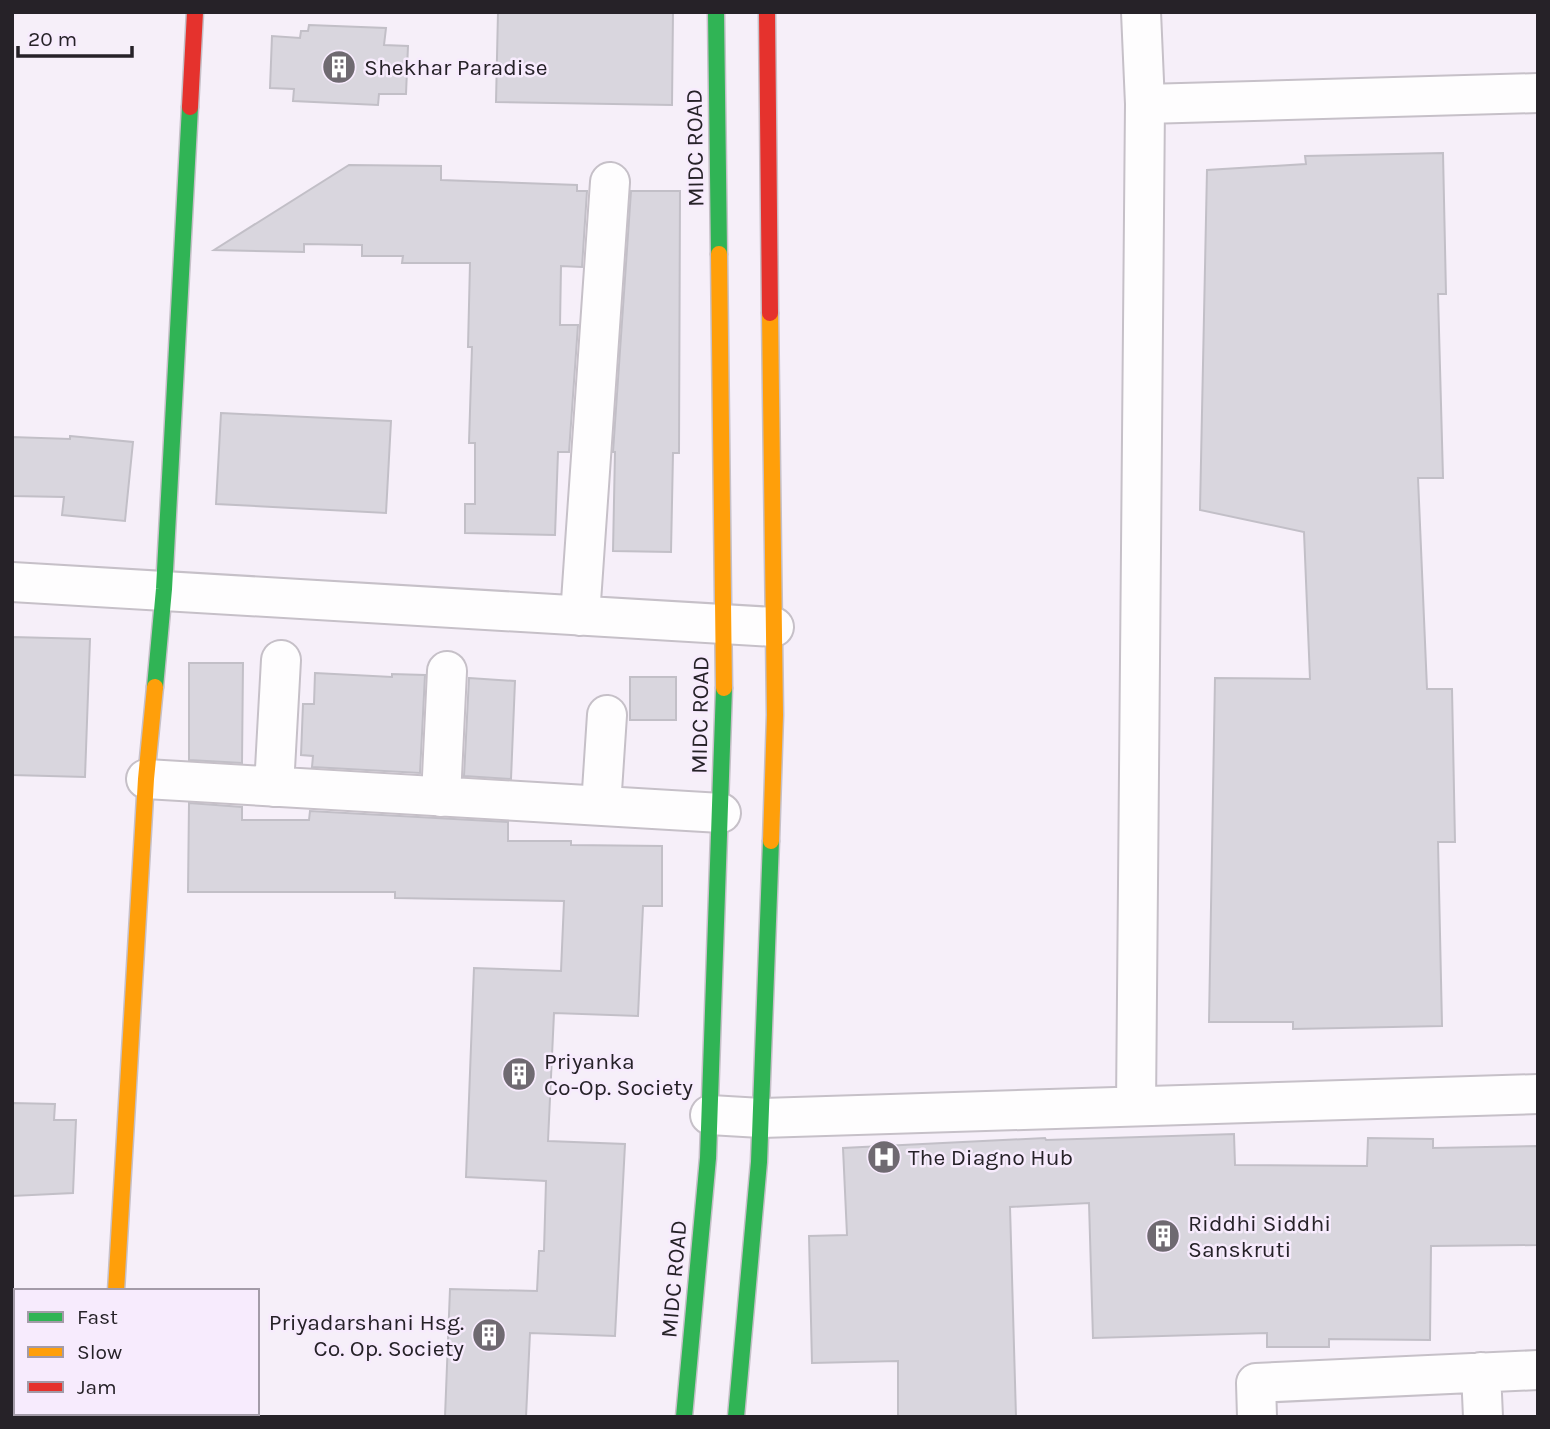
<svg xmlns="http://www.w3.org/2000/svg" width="1550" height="1429" font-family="Karla,sans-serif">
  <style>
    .building { fill: #d9d6de; stroke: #c2bfc7; stroke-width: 2 }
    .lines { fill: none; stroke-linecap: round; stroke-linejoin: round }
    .street-casing { stroke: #c6c0c8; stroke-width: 42 }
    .fast-casing { stroke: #c6c0c8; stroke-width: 19 }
    .slow-casing { stroke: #c6c0c8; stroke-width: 19 }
    .jam-casing { stroke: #c6c0c8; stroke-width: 19 }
    .street { stroke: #fefdfe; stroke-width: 38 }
    .fast { stroke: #30b455; stroke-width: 16 }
    .slow { stroke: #ff9f0a; stroke-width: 16 }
    .jam { stroke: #e5322d; stroke-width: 16 }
    .labels { text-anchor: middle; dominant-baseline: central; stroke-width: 5; stroke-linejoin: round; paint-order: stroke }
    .poi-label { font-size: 23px; fill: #262228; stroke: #f7ebfd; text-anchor: start }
    .street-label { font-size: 23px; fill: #262228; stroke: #f7ebfd }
  </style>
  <rect width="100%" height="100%" fill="#f6eff9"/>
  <path class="building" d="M498 12H673L672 105 496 102Z
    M309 25 386 28 384 45 408 46 406 94H379L378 105 293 101 294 89 270 88 272 36 300 38 301 31H308Z
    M1443 153 1446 294H1438L1443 478H1418L1427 689H1452L1455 842H1438L1442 1026 1293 1029V1022H1209L1215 678 1310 679 1304 532 1200 510 1207 170 1306 164 1305 156Z
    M349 165 441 166V180L577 185V191H587L582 267 561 266 560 325H578L569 452H558L555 535 465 533V504H475V443H469L472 347H468L470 263H402L403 256H362V245L304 244V252L214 250Z
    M631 191H680L679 453H673L671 552 613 551 615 452H613Z
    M221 413 391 421 386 513 216 504Z
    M70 436 133 442 125 521 62 515 64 497 12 496V437L70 439Z
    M12 637 90 639 85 777 12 775Z
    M189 663H243L242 763 189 760Z
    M315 673 392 677V674L425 675 420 773 312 767 313 756 301 755 303 704H314Z
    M630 677H676V720H630Z
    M469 678 515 681 511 779 464 776Z
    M189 803 242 807V820H309L310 811 508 822V841H571V845L662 846V906H643L638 1016 554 1013 548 1141 625 1144 615 1336 530 1333 526 1417H445L450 1289 537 1291 539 1251H544L546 1181 466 1177 474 968 561 971 564 901 395 898V892H188Z
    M12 1103 55 1104 54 1120H76L73 1193 12 1196Z
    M1234 1134 1235 1165 1367 1166 1368 1138 1433 1139V1148L1538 1146V1245L1431 1246 1430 1340 1329 1339V1347H1267V1333L1093 1338 1089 1203 1010 1207 1016 1417H898V1361L812 1363 809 1236 847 1235 843 1148 1045 1138 1046 1140Z"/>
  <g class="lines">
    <g class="street-casing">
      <path id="street" d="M1145 104 1538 93
        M12 582 774 627
        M580 616 610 182
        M146 779 721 813
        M274 787 281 660
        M441 797 447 671
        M601 806 607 715
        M1136 1106 1145 104 1141 12
        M710 1115 761 1118 1538 1094
        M12 1360H16
        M1481 1372 1483 1417
        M108 1417V1413
        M1257 1417 1256 1383 1538 1370"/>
    </g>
    <g class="fast-casing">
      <path id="fast" d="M716 12 719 254
        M155 687 164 589 190 107
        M684 1417 708 1158 724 688
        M736 1417 759 1162 771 841"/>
    </g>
    <g class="slow-casing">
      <path id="slow" d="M719 254 724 688
        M770 313 775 715 771 841
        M116 1291 146 779 155 687"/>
    </g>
    <g class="jam-casing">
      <path id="jam" d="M767 12 770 313
        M190 107 195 12"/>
    </g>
    <use href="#street" class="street"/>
    <use href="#fast" class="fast"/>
    <use href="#slow" class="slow"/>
    <use href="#jam" class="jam"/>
  </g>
  <defs>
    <g id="building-disc" transform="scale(1.75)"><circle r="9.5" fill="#6f6a71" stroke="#f7ebfd"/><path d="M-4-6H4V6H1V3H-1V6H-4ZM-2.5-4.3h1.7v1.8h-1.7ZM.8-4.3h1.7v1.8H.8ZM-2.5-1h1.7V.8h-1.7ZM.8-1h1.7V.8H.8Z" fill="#fff"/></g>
    <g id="hospital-disc" transform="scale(1.75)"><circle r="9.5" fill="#6f6a71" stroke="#f7ebfd"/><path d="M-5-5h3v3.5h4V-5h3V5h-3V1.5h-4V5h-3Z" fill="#fff"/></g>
  </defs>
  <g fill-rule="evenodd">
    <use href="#building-disc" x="339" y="67"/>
    <use href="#building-disc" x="519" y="1074"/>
    <use href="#hospital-disc" x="884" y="1157"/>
    <use href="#building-disc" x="1163" y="1236"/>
    <use href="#building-disc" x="489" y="1335"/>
  </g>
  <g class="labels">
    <g class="poi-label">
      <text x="364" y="67">Shekhar Paradise</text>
      <text x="544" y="1061">Priyanka<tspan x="544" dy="26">Co-Op. Society</tspan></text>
      <text x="908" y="1157">The Diagno Hub</text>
      <text x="1188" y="1223">Riddhi Siddhi<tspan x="1188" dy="26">Sanskruti</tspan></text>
      <text x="464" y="1322" text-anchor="end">Priyadarshani Hsg.<tspan x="464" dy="26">Co. Op. Society</tspan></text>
    </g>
    <g class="street-label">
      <text transform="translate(695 148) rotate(-91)">MIDC ROAD</text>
      <text transform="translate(700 715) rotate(-89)">MIDC ROAD</text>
      <text transform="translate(674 1279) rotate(-85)">MIDC ROAD</text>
    </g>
  </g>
  <rect width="1550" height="1429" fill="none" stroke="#262228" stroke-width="28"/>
  <rect x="14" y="1289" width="245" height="126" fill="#f7ebfd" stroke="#a39ba8" stroke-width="2"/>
  <rect x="28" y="1312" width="35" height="10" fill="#30b455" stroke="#a39ba8" stroke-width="2"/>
  <text x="77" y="1324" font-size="21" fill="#262228">Fast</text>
  <rect x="28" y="1347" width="35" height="10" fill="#ff9f0a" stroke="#a39ba8" stroke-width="2"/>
  <text x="77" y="1359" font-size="21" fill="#262228">Slow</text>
  <rect x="28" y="1382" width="35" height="10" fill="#e5322d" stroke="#a39ba8" stroke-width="2"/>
  <text x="77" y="1394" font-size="21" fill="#262228">Jam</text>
  <path d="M18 46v10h114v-10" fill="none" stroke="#262228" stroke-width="3.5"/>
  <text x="28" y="46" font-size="21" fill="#262228" stroke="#f7ebfd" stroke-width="5" paint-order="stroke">20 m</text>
</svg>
